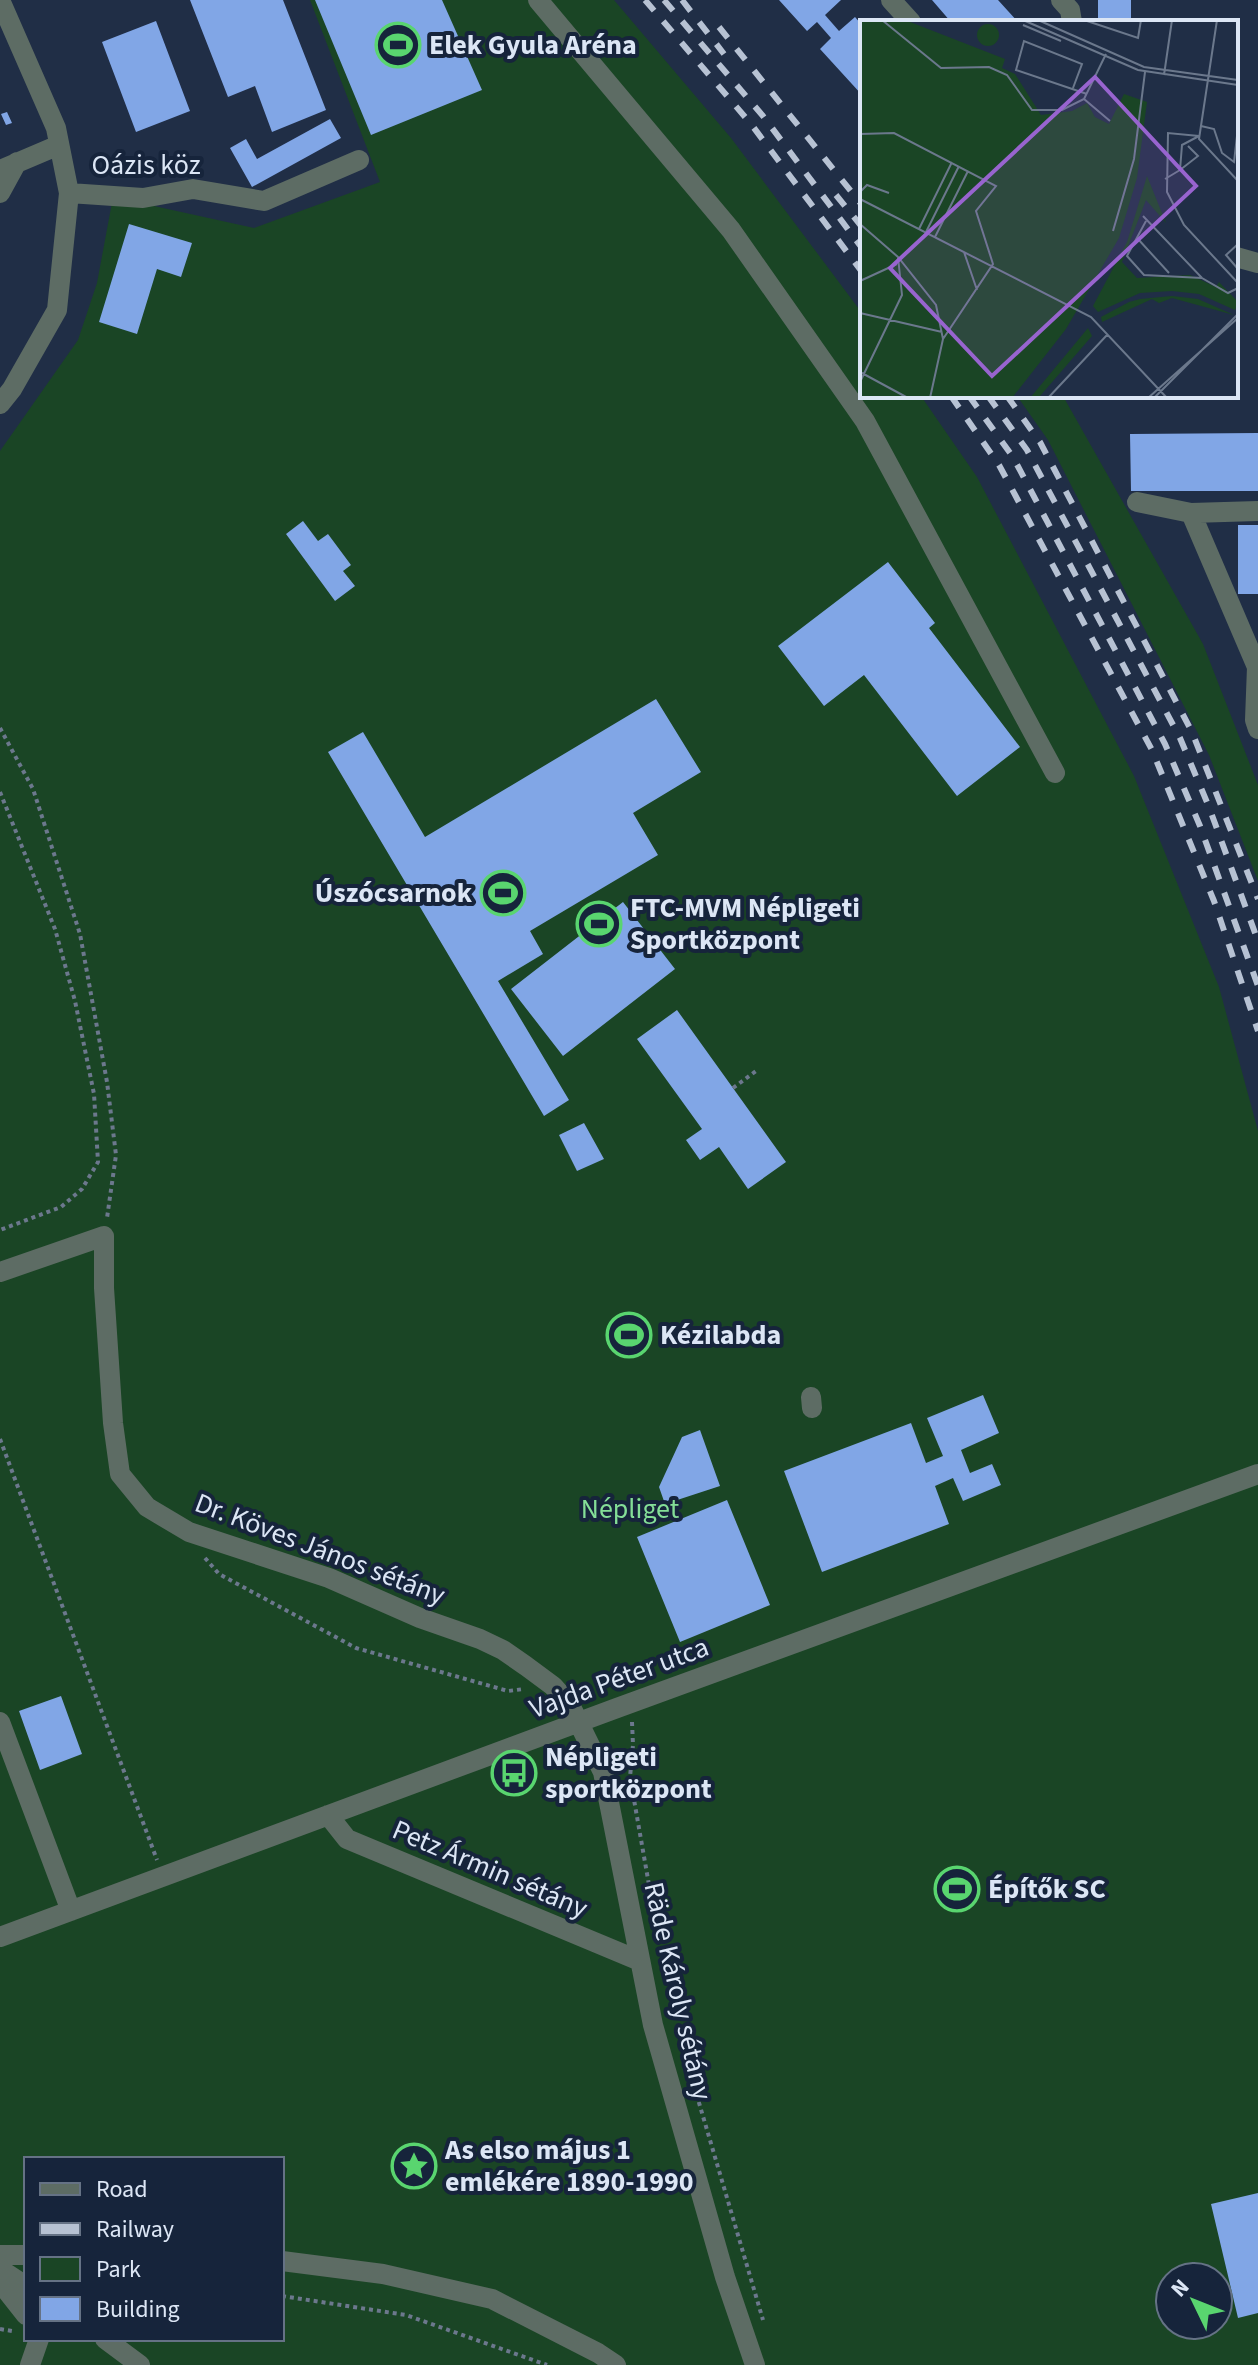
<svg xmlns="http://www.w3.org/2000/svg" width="1258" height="2365" font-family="'Source Sans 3',sans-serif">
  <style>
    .green { fill: #1a4525; fill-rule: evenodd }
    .building { fill: #81a6e6 }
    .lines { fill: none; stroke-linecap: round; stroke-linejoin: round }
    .path { stroke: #6c788d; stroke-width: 4; stroke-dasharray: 4 4; stroke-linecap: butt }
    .minor { stroke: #5d6c64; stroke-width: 20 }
    .rail { stroke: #b7c2d3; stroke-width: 6; stroke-dasharray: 14 14; stroke-linecap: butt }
    .labels { text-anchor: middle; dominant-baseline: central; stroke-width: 8; stroke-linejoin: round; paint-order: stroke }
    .poi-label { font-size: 28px; font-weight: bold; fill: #dce6f5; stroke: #16243b; text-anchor: start }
    .street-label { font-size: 28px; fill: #dce6f5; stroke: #16243b }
    .park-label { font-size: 28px; fill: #84de97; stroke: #16243b }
    .inset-road { fill: none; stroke: #6b788c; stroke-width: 2 }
    .view { fill: #9864cf; fill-opacity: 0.15; stroke: #9864cf; stroke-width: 4 }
    .inset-edge { fill: none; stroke: #dce6f5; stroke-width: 4 }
  </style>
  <rect width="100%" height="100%" fill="#202e46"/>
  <path class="green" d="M310 0H614L731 138 862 313V396H921L977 477 1134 776 1219 987 1258 1131V2365H0V451L78 340 97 283 113 197 254 228 380 182ZM26 2159H282V2339H26ZM1170 2277H1218V2325H1170Z
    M1017 396H1063L1203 644 1258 785V881L1209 755 1048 440Z"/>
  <path class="building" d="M190 0H283L326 110 272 132 255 86 228 97Z
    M315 0H442L482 90 371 135Z
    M779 0H841L825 15 839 31 855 17 862 25V95L820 49 831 38 817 22 807 31Z
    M932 0H998L1018 22H951Z
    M1098 0H1131V22H1098Z
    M156 21 190 111 136 132 102 42Z
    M7 112 12 123 6 125 1 114Z
    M330 119 341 138 252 187 230 148 246 139 257 159Z
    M129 224 192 243 181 277 157 269 137 334 99 322Z
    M1258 433V491H1131L1130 434Z
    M303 521 318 541 328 534 351 565 343 571 355 586 335 601 286 534Z
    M1238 525H1258V594H1238Z
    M888 562 935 623 929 628 1020 747 957 796 864 675 824 706 778 646Z
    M656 699 701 772 633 813 658 855 530 931 543 954 498 981 569 1100 544 1116 328 752 363 732 425 837Z
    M623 902 675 969 563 1056 511 989Z
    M677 1010 786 1162 748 1189 719 1147 700 1160 686 1140 702 1129 637 1039Z
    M584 1123 604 1159 577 1171 559 1135Z
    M983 1395 999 1433 961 1450 970 1473 992 1464 1001 1485 963 1501 953 1478 935 1486 949 1524 822 1572 784 1471 911 1423 926 1463 943 1456 927 1418Z
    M700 1430 720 1486 665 1504 659 1487 682 1437Z
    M727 1500 770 1605 680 1642 637 1537Z
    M61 1696 82 1754 40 1770 19 1711Z
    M1258 2193V2313L1238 2318 1211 2204Z"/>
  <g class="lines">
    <path class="path" d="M0 728 33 789 80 934 107 1082 116 1155 107 1218
      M0 792 55 929 75 1001 94 1094 98 1162 82 1189 61 1207 0 1230
      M733 1088 756 1071
      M0 1439 157 1860
      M205 1558 219 1574 356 1648 508 1691 524 1689
      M632 1722 633 1745 630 1777 655 1919
      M692 2079 763 2320
      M282 2296 406 2315 547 2365
      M0 2329 12 2331"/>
    <path class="minor" d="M538 0 731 230 865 421 1055 773
      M891 0 911 22
      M1061 0 1070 10 1072 22
      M0 170 59 145
      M0 193 17 162
      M69 193 143 198 193 189 264 201 359 160
      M1236 257 1258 263
      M0 404 12 389 57 310 69 193 56 128 0 0
      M1137 502 1191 513 1258 511
      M1191 513 1257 667 1255 720 1258 729
      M0 1272 104 1236V1288L113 1423 120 1474 147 1507 189 1532 329 1578 420 1618 480 1639 503 1650 526 1666 553 1686 570 1705 603 1772 653 2025 725 2277 755 2365
      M811 1397 812 1408
      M0 1722 71 1911
      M328 1815 347 1839 640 1961
      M0 1937 617 1708 1258 1474
      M0 2255H26
      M282 2261 383 2274 492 2299 598 2353 616 2365
      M0 2269 26 2286
      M0 2282 26 2315
      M105 2339 140 2365
      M30 2365 39 2339"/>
    <path class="rail" d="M645 0 751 124 862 272
      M664 0 763 116 862 248
      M682 0 724 54
      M719 27 862 205
      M836 195 862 227
      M951 396 999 465 1152 750 1214 901 1258 1031
      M969 396 1013 457 1165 744 1200 826 1258 986
      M988 396 1027 450 1180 738 1209 807 1258 941
      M1007 396 1040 442 1192 732 1258 899"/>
  </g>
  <defs>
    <g id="stadium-ring" transform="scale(2.3)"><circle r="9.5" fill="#16243b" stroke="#59d56f" stroke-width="1.5"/><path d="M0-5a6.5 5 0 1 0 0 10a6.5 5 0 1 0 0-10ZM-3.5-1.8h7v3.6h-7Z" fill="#59d56f"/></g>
    <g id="bus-ring" transform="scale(2.3)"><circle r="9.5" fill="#16243b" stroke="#59d56f" stroke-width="1.5"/><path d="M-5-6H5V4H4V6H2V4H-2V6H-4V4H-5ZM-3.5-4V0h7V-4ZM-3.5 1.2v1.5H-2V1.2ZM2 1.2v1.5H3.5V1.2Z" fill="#59d56f"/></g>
    <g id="sight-ring" transform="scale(2.3)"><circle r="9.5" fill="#16243b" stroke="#59d56f" stroke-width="1.5"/><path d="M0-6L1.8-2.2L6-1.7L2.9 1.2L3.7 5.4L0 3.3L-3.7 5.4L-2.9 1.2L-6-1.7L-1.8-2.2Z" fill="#59d56f"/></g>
  </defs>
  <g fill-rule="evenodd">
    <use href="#stadium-ring" x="398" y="45"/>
    <use href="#stadium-ring" x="503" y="893"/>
    <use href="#stadium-ring" x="599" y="924"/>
    <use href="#stadium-ring" x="629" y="1335"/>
    <use href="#bus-ring" x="514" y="1773"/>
    <use href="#stadium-ring" x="957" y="1889"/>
    <use href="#sight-ring" x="414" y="2166"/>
  </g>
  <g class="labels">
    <g class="poi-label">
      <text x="429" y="45">Elek Gyula Aréna</text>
      <text x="472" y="893" text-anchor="end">Úszócsarnok</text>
      <text x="630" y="908">FTC-MVM Népligeti<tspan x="630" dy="32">Sportközpont</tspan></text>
      <text x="660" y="1335">Kézilabda</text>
      <text x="545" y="1757">Népligeti<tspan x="545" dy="32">sportközpont</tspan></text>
      <text x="988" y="1889">Építők SC</text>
      <text x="445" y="2150">As elso május 1<tspan x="445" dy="32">emlékére 1890-1990</tspan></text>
    </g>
    <g class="street-label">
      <text x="146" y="165">Oázis köz</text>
      <text transform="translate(320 1549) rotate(21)">Dr. Köves János sétány</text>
      <text transform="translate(619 1678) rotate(-20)">Vajda Péter utca</text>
      <text transform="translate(490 1869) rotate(23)">Petz Ármin sétány</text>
      <text transform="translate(678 1991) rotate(77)">Räde Károly sétány</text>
    </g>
    <g class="park-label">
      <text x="630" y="1509">Népliget</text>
    </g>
  </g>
  <g transform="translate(860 20)">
    <rect width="378" height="378" fill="#202e46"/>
    <path d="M0 0H45L145 39 142 48 155 54 181 95 212 91 227 83 235 97 249 104 264 74 287 82 277 158 259 218 206 309 152 378H0ZM117 15a11 11 0 1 1 22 0a11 11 0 1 1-22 0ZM287 156 306 203 286 180 262 242 277 258 330 255 356 267 359 262 378 282 375 290 339 274 312 271 280 273 238 292 233 286 267 222ZM312 276 338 279 374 295 312 278 299 283 292 279 242 302 241 297 269 282 280 279ZM228 308 232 316 180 376 170 378Z" fill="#1a4525"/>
    <path class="inset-road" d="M22 0 81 48 129 47 147 55 172 90H202L224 79 246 34M163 0 278 50 378 65M178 0 284 47 378 60M224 0 278 18 281 0M357 0 339 119 378 161M163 5 201 21M304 55 312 0M213 68 222 44 164 21 156 50 227 74M224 79 250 101M341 106 354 109 362 133 374 142 378 107M0 114 34 113 136 166 116 191 133 244 83 319M339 116 308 113 307 172 324 205 378 263M320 150 338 136 328 126M305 159 320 150 322 125 339 116M0 172 7 165 29 173M0 179 231 297 307 378M283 196 342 258 368 273 378 268M286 201 267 236 284 255 342 258M0 204 38 237 76 285 83 319 70 378M59 209 92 142M253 211 274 139 285 52M66 212 99 146M75 217 108 151M278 219 309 253M378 224 366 235 378 249M104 232 117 270M0 261 37 244M0 293 82 312M0 352 48 378M0 362 42 275 38 237M188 378 247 315M288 378 378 298M294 378 378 294"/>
    <path class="view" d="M235 57 336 166 132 356 30 248Z"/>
    <rect width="378" height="378" class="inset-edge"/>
  </g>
  <rect x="24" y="2157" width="260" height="184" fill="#16243b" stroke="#657285" stroke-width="2"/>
  <rect x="40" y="2183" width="40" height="12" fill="#5d6c64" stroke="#657285" stroke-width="2"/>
  <text x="96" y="2197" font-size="24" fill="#dce6f5">Road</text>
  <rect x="40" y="2223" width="40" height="12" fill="#b7c2d3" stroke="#657285" stroke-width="2"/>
  <text x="96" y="2237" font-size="24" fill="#dce6f5">Railway</text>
  <rect x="40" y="2257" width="40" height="24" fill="#1a4525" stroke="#657285" stroke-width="2"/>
  <text x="96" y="2277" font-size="24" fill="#dce6f5">Park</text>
  <rect x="40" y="2297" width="40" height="24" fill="#81a6e6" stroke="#657285" stroke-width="2"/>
  <text x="96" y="2317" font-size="24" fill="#dce6f5">Building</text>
  <g transform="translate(1194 2301) rotate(313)"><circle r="38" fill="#16243b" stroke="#657285" stroke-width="2"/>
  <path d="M0-6L14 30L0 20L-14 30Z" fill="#59d56f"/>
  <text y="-12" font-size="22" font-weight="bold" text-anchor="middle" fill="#dce6f5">N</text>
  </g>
</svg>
